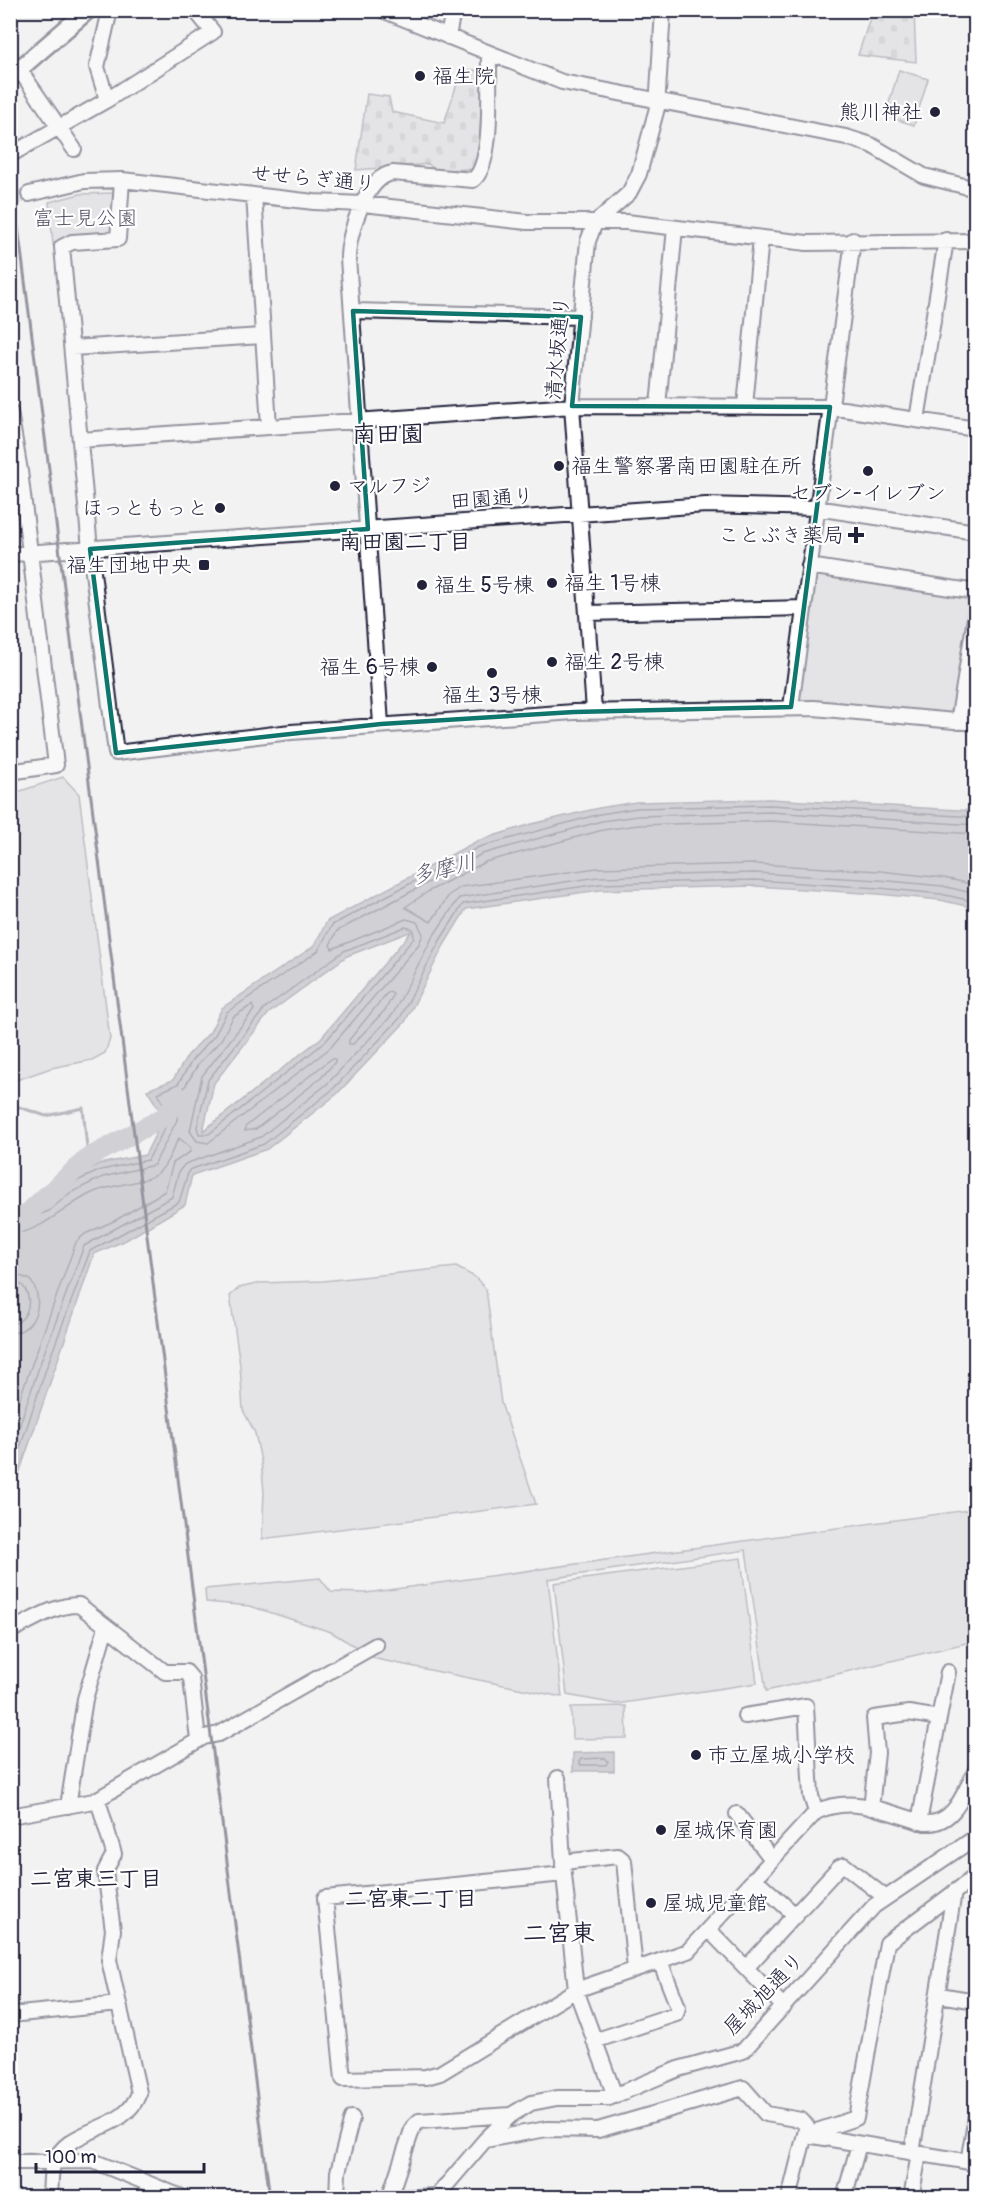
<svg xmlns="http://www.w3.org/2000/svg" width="986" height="2208" font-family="Pangolin,'Klee One',sans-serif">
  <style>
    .green { fill: #d3d3d8; stroke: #7a7a8a; stroke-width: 1.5 }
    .cemetery { fill: url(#cemetery-stones); stroke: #7a7a8a; stroke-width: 1.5 }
    .water { fill: #a8a8b2; stroke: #727282; stroke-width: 1.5; fill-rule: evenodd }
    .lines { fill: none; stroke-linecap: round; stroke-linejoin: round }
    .shore { stroke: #58586b; stroke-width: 1.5 }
    .stream { stroke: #727282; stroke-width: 3 }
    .river { stroke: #a8a8b2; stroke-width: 20 }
    .minor-tunnel { stroke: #c8c8ce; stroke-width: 14; stroke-dasharray: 14 7; stroke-linecap: butt }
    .minor-casing { stroke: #22223b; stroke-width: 18 }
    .major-casing { stroke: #22223b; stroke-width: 21 }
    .minor { stroke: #fff; stroke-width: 14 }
    .major { stroke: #fff; stroke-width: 16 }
    .rail { stroke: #22223b; stroke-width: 3 }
    .marked { fill: none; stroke: #0f766e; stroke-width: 4.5; stroke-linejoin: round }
    .poi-dot { fill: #22223b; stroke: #fff; stroke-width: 2 }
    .labels { text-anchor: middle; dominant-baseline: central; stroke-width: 4.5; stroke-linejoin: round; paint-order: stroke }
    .poi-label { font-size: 21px; fill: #22223b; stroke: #fff; text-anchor: start }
    .street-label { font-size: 21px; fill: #22223b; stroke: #fff }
    .park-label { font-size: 21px; fill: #57576a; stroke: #fff }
    .neighbourhood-label { font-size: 22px; font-weight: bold; fill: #22223b; stroke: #fff }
    .water-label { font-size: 22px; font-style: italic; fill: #58586b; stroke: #fff }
    .quarter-label { font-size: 24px; font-weight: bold; fill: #22223b; stroke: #fff }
  </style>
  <defs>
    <pattern id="cemetery-stones" width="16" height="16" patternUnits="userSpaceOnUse" patternTransform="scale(1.5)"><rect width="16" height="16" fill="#d3d3d8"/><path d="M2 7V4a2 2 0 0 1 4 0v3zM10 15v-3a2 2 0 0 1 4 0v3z" fill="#b5b5ba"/></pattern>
  </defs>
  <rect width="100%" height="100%" fill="#f2f2f3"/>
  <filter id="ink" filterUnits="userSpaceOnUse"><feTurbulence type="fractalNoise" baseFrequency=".0167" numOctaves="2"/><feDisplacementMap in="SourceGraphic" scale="12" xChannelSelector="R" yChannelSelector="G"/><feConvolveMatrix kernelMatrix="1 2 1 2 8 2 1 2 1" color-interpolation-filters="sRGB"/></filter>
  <g filter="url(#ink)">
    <path class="green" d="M899 70 928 79 914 125 885 116Z
      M115 193 111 240 53 245 49 202 80 194Z
      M811 572 975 598 957 719 796 706Z
      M63 777 79 794 110 1039 105 1053 92 1060 51 1068 11 1082V794Z
      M456 1267 475 1277 486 1289 501 1403 536 1504 262 1539 264 1492 261 1461 255 1433 243 1410 240 1365 230 1296 239 1288 260 1283 323 1281Z
      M975 1509V1641L766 1691 746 1550 548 1579 562 1697 376 1659 331 1632 250 1606 206 1602 205 1589 320 1578 331 1592 366 1593Z
      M741 1558 757 1683 616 1704 567 1695 554 1583Z
      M626 1706 627 1738 572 1739 571 1707Z"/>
    <path class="cemetery" d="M885 10 914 11 916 62 858 55 870 18Z
      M462 69 483 71 478 169 436 170 428 164 356 170 367 94 389 97 392 112 444 123Z"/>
    <path class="water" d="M770 799 975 811V908L940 900 878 894 754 886 600 890 466 909 444 945 405 1022 337 1094 267 1149 192 1175 185 1205 126 1240 94 1254 11 1497 10 1337 15 1296 11 1297V1213L43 1199 63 1181 99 1164 145 1155 164 1117 147 1090 173 1080 188 1055 210 1032 222 1008 314 946 327 921 477 841 532 824 599 808 636 802ZM412 931 321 1038 203 1131 214 1083 269 1013 347 956Z
      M614 1752V1771H573V1753Z"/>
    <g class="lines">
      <path class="shore" d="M976 834 770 821 638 825 603 830 485 862 429 891 405 907 431 922 449 895 461 887 597 868 754 864 880 871 944 878 976 885
        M405 927 413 929 414 938 325 1042 209 1134H199L197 1127 208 1080 265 1008 344 951Z
        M387 993 391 992 393 995 386 1009 353 1044H349V1040Z
        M331 1059H335V1062L321 1078 256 1129 245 1131V1127Z
        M10 1218 45 1204 66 1186 101 1170 148 1160 170 1118 158 1093 178 1084 193 1059 215 1035 227 1012 318 951 332 925 479 847 600 814 637 808 770 805 976 817
        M10 1225 49 1211 70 1193 103 1177 154 1165 177 1120V1112L169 1097 184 1088 199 1063 221 1040 233 1017 252 1005 254 1010 202 1076 190 1131 197 1141 208 1143 330 1048 419 944 423 934 417 922 406 919 332 949 330 945 337 931 482 854 602 821 638 816 770 812 976 825
        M10 1234C42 1233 65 1205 92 1193 111 1184 143 1184 158 1173 168 1165 172 1149 179 1138L191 1148 190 1152 173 1163 165 1191 116 1220 85 1234 76 1242 10 1425
        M10 1273 29 1279C46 1297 37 1332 10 1333
        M10 1282 22 1285C34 1297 29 1323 10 1324
        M10 1454 40 1364 84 1246 172 1197 179 1171 185 1164 261 1137 327 1084 393 1014 432 938 459 898 598 877 754 873 879 880 942 886 976 894
        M10 1478 47 1366 90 1251 179 1202 189 1170 264 1144 332 1090 400 1018 439 942 463 904 599 884 754 880 879 888 941 894 976 902
        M605 1758 608 1761 606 1765H581L579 1762 581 1759Z"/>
      <path class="stream" d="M10 1104 46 1116 83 1108 88 1158"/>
      <path class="river" d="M10 1229 88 1158 164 1117 179 1097"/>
      <path class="minor-tunnel" d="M10 199 29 194"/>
      <g class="minor-casing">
        <path id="minor" d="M382 10 562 82 846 137 871 145 924 176 976 189
          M448 37 453 10
          M19 69 74 149
          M107 100 213 32 195 10
          M10 155 107 100 97 67 110 10
          M122 180 118 239 72 242 62 247 90 549 116 753 291 732 574 712 814 708 976 723
          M29 194 84 181 122 180 314 202 363 204 527 222H626L807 243 976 241
          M254 195 269 426
          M353 311 581 317
          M72 348 262 336
          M658 406 675 228
          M745 406 761 238
          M10 412 20 471 56 765 10 772
          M917 420 946 240
          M80 440 572 406 830 407 976 429
          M10 554 706 505 816 508 976 532
          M809 566 976 592
          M587 613 804 608
          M791 707 853 240
          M594 711 572 406 588 241 595 223 629 193 639 174 657 108 663 10
          M958 722 976 612
          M381 724 348 258C348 234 366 176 393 173L473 180C495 163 488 83 489 54
          M10 1631C31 1621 56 1604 79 1605L165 1672H186L191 1678 198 1740
          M745 1716 806 1706 811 1796 816 1812
          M558 1778 563 1862 618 1856 624 1861 635 1969
          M68 1806 85 1699 106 1627
          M871 1808 877 1753 874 1718 909 1713 939 1718
          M737 1814 771 1858
          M10 1816 94 1801 204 1737 219 1734 376 1645
          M919 1822 948 1672
          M563 1865 576 1990 615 2096
          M564 1874 325 1898 343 2079 426 2077 440 2073 576 1990 688 1951 816 1812C853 1794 888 1813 925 1823 955 1825 964 1792 976 1770
          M754 1878 796 1916
          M709 1930 784 2007
          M746 1968 839 1867 844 1865 886 1898
          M939 1995 976 2001
          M10 2015 119 2004
          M594 2041 676 2014 678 2007 660 1961
          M805 2135 856 2118 887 1943 976 1876
          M807 2135 976 2163
          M485 2140 547 2129 598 2130 743 2088 766 2114 801 2120 807 2126 789 2198
          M912 2153 954 1892
          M10 2162 93 2161 184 2198
          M968 2162 976 2116
          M50 2198C51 2187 50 2175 53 2165 67 2124 124 2135 139 2093L109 1960 113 1930 105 1871 114 1854 98 1800
          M337 2198 338 2172 352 2118
          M389 2198 413 2127 419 2121 511 2115
          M395 2198 437 2196 485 2140 511 2115 531 2103 557 2098H609L678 2069 743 2051 874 1906 976 1837
          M844 2198 859 2144
          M911 2198 919 2154"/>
      </g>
      <g class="major-casing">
        <path id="major" d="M10 77 88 10"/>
      </g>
      <use href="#minor" class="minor"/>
      <use href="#major" class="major"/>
      <path class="rail" d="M10 164 270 2198"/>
    </g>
  </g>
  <path d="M0 0H986V2208H0ZM353 311 581 317 572 406 830 407 791 707 574 712 381 724 116 753 90 549 368 529Z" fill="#f2f2f3" fill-opacity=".55" fill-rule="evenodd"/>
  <path class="marked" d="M353 311 581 317 572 406 830 407 791 707 574 712 381 724 116 753 90 549 368 529Z"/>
  <g class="poi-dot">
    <circle cx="420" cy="76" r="6"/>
    <circle cx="935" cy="112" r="6"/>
    <circle cx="559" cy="466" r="6"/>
    <circle cx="868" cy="471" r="6"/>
    <circle cx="335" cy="486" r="6"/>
    <circle cx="220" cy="508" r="6"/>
    <path d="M853 526h6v6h6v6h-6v6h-6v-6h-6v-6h6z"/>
    <rect x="198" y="559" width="12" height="12" rx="3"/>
    <circle cx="552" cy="583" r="6"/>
    <circle cx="422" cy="585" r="6"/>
    <circle cx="552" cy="662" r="6"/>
    <circle cx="432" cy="667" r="6"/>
    <circle cx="492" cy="673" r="6"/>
    <circle cx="696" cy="1755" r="6"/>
    <circle cx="661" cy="1830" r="6"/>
    <circle cx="651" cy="1903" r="6"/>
  </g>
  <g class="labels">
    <g class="poi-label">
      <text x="432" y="76">福生院</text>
      <text x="923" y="112" text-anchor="end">熊川神社</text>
      <text x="571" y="466">福生警察署南田園駐在所</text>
      <text x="347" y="486">マルフジ</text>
      <text x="868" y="493" text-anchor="middle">セブン-イレブン</text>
      <text x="208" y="508" text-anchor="end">ほっともっと</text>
      <text x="844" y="535" text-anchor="end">ことぶき薬局</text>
      <text x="192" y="565" text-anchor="end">福生団地中央</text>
      <text x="564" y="583">福生 1号棟</text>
      <text x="434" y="585">福生 5号棟</text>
      <text x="564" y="662">福生 2号棟</text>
      <text x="420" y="667" text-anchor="end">福生 6号棟</text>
      <text x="492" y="695" text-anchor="middle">福生 3号棟</text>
      <text x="708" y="1755">市立屋城小学校</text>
      <text x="673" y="1830">屋城保育園</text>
      <text x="663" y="1903">屋城児童館</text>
    </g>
    <g class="street-label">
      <text transform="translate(313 179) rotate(5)">せせらぎ通り</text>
      <text transform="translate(558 348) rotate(-85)">清水坂通り</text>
      <text transform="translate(492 499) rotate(-4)">田園通り</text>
      <text transform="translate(764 1994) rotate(-46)">屋城旭通り</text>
    </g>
    <g class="park-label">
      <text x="85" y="218">富士見公園</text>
    </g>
    <g class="neighbourhood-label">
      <text x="405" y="542">南田園二丁目</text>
      <text x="96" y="1879">二宮東三丁目</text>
      <text x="411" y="1899">二宮東二丁目</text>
    </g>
    <g class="water-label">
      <text transform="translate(444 869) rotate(-14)">多摩川</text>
    </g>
    <g class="quarter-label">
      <text x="388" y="434">南田園</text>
      <text x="559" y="1933">二宮東</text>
    </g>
  </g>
  <rect width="986" height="2208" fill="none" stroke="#fff" stroke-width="36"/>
  <rect x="18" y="18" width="950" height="2172" fill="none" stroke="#22223b" stroke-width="2" filter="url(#ink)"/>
  <path d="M36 2163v9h168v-9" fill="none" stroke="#22223b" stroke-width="3"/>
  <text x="45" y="2163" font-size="18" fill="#22223b" stroke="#ffffff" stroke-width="4.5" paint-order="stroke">100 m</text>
</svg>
